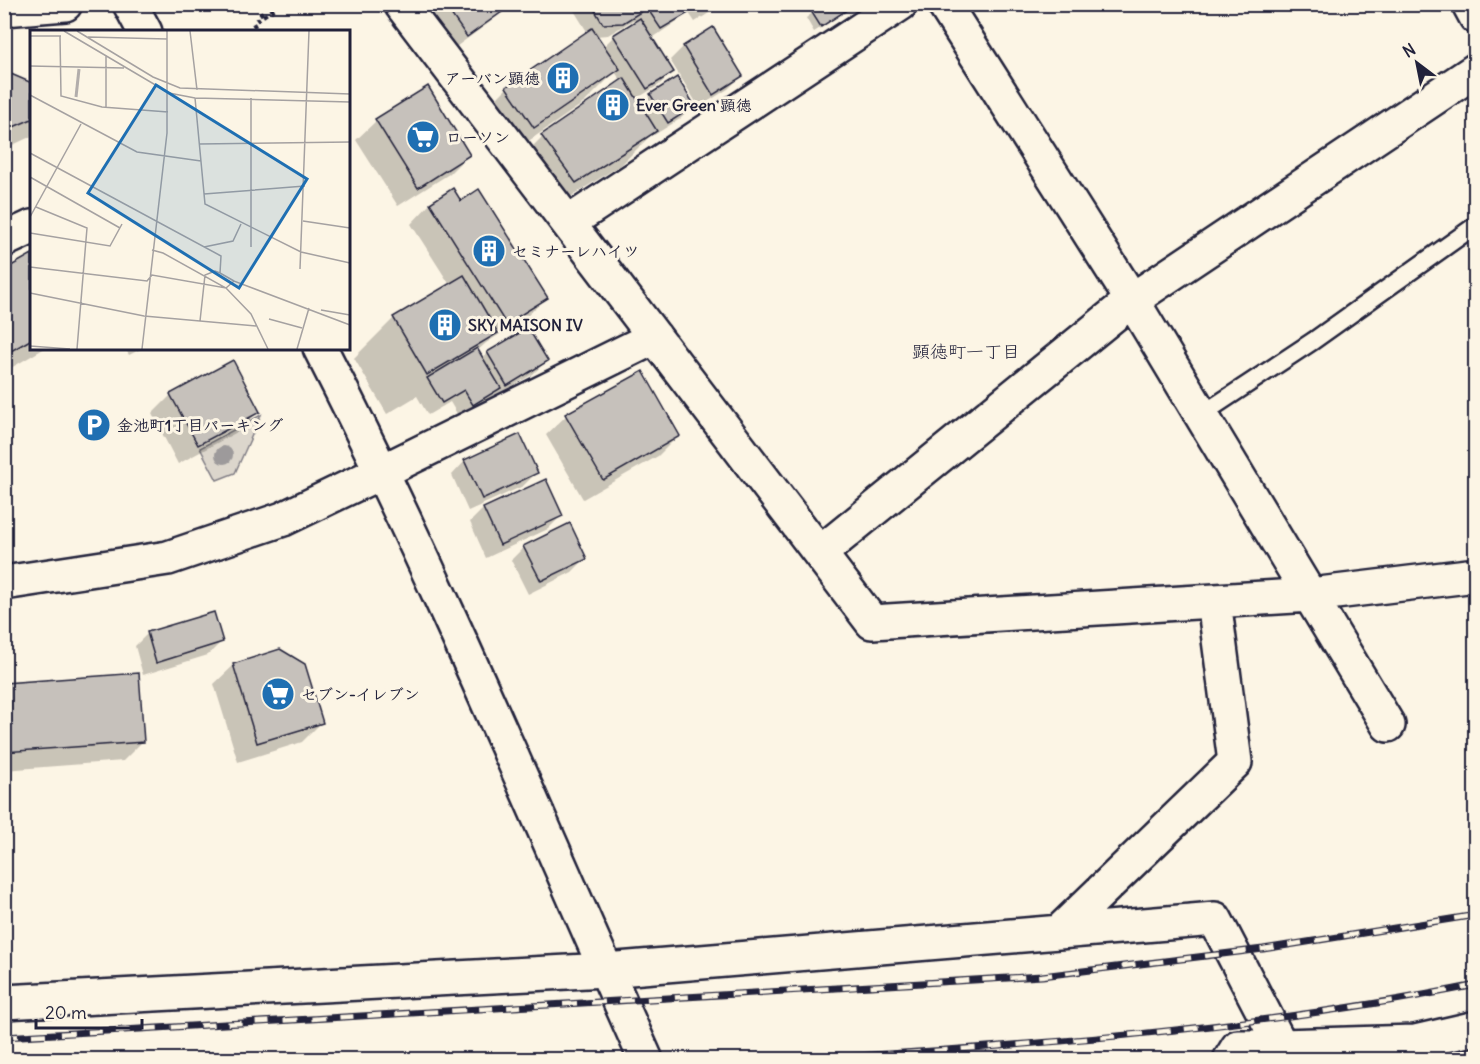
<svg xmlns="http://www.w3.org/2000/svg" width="1480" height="1064" font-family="Delius,'Klee One',sans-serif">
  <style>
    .green { fill: #dcd6cc; stroke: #7f7c84; stroke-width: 1.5 }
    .shadow { fill: #0003; fill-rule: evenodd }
    .building { fill: #c6c1bb; stroke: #22223b; stroke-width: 1.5 }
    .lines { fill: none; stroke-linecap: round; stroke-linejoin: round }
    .lane-casing { stroke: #22223b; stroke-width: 21 }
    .street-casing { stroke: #22223b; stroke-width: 38 }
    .secondary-casing { stroke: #22223b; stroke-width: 38 }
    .highway-casing { stroke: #22223b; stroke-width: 38 }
    .path { stroke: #22223b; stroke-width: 4; stroke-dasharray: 4.5 4.5; stroke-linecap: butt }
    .lane { stroke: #fcf5e5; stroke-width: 16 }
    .street { stroke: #fcf5e5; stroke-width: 33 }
    .secondary { stroke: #fcf5e5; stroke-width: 33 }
    .highway { stroke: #fcf5e5; stroke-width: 33 }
    .rail-casing { stroke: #22223b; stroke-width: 7 }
    .rail { stroke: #fcf5e5; stroke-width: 4.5; stroke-dasharray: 14; stroke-linecap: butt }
    .tree { fill: #9d9a9b }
    .labels { text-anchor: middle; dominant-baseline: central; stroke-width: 6; stroke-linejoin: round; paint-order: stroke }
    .poi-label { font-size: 16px; font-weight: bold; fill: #22223b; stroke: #fcf5e5; text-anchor: start }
    .neighbourhood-label { font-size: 18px; fill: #22223b; stroke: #fcf5e5 }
    .inset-river { fill: none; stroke: #b2adab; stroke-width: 3 }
    .inset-road { fill: none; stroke: #a5a1a1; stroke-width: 1.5 }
    .view { fill: #1f6fb2; fill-opacity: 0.15; stroke: #1f6fb2; stroke-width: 3 }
    .inset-edge { fill: none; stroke: #22223b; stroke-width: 3 }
  </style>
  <rect width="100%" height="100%" fill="#fcf5e5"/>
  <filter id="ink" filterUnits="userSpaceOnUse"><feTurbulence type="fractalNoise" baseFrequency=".0167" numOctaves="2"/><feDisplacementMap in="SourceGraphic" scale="12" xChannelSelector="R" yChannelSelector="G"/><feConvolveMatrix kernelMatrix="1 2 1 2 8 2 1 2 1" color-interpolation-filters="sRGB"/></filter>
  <g filter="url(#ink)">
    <path class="green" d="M261 415 235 473 217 480 200 448Z"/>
    <path class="shadow" d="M422 4H500L503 9 490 22 453 49Z
      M577 4H723L695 22 689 13 651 39 672 72 659 85 636 99 640 106 651 95 677 79 694 106 680 119 654 135 653 133 622 164 542 215 509 170 542 137 622 82 615 72 585 102 501 160 474 121 507 88 588 33 573 9ZM633 20 635 23 614 36 603 47 595 36 608 35Z
      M824 4H857L814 32 806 18Z
      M712 29 741 76 728 89 699 107 670 60 683 47Z
      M4 73 32 85V136L4 149Z
      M427 88 469 154 449 174 398 206 356 140 376 121Z
      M453 190 461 203 546 298 526 317 486 343 477 351 482 359 488 353 546 361 533 374 459 417 450 402 428 415 417 396 387 414 354 358 394 318 450 285 411 224 430 204Z
      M32 256V348H45L4 372V271Z
      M125 348H143L129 355Z
      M642 373 678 436 658 456 583 499 546 435 566 416Z
      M171 395 258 412 239 431 178 464 152 414Z
      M465 461 537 472 523 486 468 511 452 475Z
      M483 509 561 516 548 529 486 558 470 522Z
      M524 547 585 559 572 572 528 594 511 560Z
      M148 633 222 641 208 655 143 675 135 646Z
      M234 665 321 723 302 742 238 762 214 684Z
      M4 684 142 742 123 761 4 770Z"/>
    <path class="building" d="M444 4H502L506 9 467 37Z
      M591 4H695L697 8 661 29 647 8 623 23 603 24Z
      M821 4H856L821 27 811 11Z
      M640 18 674 72 647 89 613 35Z
      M713 27 743 76 713 95 683 46Z
      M592 28 620 69 534 128 506 87Z
      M4 71 32 83V119L4 131Z
      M677 77 695 106 668 123 650 94Z
      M624 78 657 131 576 183 541 135Z
      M428 86 470 155 418 188 375 119Z
      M453 188 461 201 479 189 548 298 506 324 430 203Z
      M32 254V339L4 355V270Z
      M464 275 498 333 427 375 393 317Z
      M528 328 548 361 507 386 487 352Z
      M477 348 501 388 473 405 464 390 442 403 427 378Z
      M233 360 260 412 198 445 170 394Z
      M643 371 680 436 603 480 565 414Z
      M520 434 538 473 482 499 464 460Z
      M546 479 563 516 500 545 483 508Z
      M570 523 587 559 541 581 523 546Z
      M214 612 223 642 156 663 147 632Z
      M280 649 305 664 323 723 257 743 233 664Z
      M139 673 144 742 4 752V683Z"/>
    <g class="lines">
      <g class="lane-casing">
        <path id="lane" d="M1201 415 1313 341 1476 225"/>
      </g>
      <g class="street-casing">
        <path id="street" d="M401 4 872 622 1311 595 1476 575
          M944 4 1132 300 1388 725
          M1469 4 1476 17
          M568 223 900 4
          M4 240 32 227
          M383 471 655 337
          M820 553 1132 300 1476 70
          M1060 931 1235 762 1214 601
          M4 1002 606 970 1215 919 1281 1046 1415 1042
          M1230 1060 1238 1047 1281 1046
          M1410 1060 1415 1042 1476 1028"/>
      </g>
      <g class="secondary-casing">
        <path id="secondary" d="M130 4 145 32
          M320 348C439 580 539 821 646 1060
          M4 583 168 558 283 519 383 471"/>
      </g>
      <g class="highway-casing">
        <path id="highway" d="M4 9 65 4"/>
      </g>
      <path class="path" d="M255 4 263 16 253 23 258 32
        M263 16 282 4"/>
      <use href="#lane" class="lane"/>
      <use href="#street" class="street"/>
      <use href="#secondary" class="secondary"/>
      <use href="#highway" class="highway"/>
      <g class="rail-casing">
        <path id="rail" d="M4 1037 1042 976 1263 949 1476 915
          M794 1060C1022 1046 1252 1030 1476 985"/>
      </g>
      <use href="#rail" class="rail"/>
    </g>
    <circle class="tree" cx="224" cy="455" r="9"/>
  </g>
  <defs>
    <g id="building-disc" transform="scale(1.725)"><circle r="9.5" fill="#1f6fb2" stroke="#fcf5e5"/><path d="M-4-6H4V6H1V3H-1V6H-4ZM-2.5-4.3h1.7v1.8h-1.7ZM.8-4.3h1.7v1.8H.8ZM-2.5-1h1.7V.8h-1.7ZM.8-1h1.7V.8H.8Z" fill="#fff"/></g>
    <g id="supermarket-disc" transform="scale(1.725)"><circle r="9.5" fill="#1f6fb2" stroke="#fcf5e5"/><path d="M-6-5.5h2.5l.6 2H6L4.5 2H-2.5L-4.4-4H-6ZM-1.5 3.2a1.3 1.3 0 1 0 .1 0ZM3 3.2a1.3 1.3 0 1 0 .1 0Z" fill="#fff"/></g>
    <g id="parking-disc" transform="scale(1.725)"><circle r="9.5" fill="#1f6fb2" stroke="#fcf5e5"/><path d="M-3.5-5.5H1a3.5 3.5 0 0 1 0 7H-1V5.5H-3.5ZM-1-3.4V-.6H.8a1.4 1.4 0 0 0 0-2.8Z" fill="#fff"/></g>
  </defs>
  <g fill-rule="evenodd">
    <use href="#building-disc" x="563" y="78"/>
    <use href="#building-disc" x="613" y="105"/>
    <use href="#supermarket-disc" x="423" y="137"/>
    <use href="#building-disc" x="489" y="251"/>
    <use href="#building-disc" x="445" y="325"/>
    <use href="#parking-disc" x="94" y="425"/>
    <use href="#supermarket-disc" x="278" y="694"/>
  </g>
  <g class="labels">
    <g class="poi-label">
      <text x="540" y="78" text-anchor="end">アーバン顕徳</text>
      <text x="636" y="105">Ever Green 顕徳</text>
      <text x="446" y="137">ローソン</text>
      <text x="512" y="251">セミナーレハイツ</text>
      <text x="468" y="325">SKY MAISON IV</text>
      <text x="117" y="425">金池町1丁目パーキング</text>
      <text x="301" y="694">セブン-イレブン</text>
    </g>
    <g class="neighbourhood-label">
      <text x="966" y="351">顕徳町一丁目</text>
    </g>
  </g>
  <g transform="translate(30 30)">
    <rect width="320" height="320" fill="#fcf5e5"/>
    <path class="inset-river" d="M46 67 49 39"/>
    <path class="inset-road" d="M34 1 139 63 165 68 320 72M47 1 123 47 150 58 320 64M160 1 167 60M0 6H31M30 6 31 66 72 77 138 82M58 7 137 9M76 26V77M0 36 94 38M0 65 107 122 171 131M165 68 175 174 271 222 320 233M169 114 320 112M0 123 191 226 190 243 204 251M0 147 90 198M174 164 275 156M6 177 57 198 47 319M0 187 51 94M273 191 320 198M0 203 80 216 92 194M174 217 203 211 211 194M221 217V68M122 220 133 223 196 258 221 284 238 319M0 237 117 251 122 245 196 258 204 251 320 295M270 239 279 1M0 263 114 286 226 296M291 280 320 285M239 289 272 298M170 291 175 245 185 241 190 243M0 316 40 319M112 319 137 103V1M267 319 279 278"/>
    <path class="view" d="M126 55 277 149 209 258 58 163Z"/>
    <rect width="320" height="320" class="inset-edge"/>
  </g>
  <rect width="1480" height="1064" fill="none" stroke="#fcf5e5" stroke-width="24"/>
  <rect x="12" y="12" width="1456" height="1040" fill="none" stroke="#22223b" stroke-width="2" filter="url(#ink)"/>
  <g transform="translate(1417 63) rotate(328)" stroke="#fcf5e5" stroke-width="4.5" paint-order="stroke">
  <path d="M0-4.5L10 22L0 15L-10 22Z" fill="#22223b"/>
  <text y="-9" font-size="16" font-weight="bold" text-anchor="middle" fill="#22223b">N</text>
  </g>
  <path d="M36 1019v9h106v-9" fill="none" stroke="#22223b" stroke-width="3"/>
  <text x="45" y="1019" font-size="18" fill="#22223b" stroke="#fcf5e5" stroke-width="4.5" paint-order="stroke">20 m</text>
</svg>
